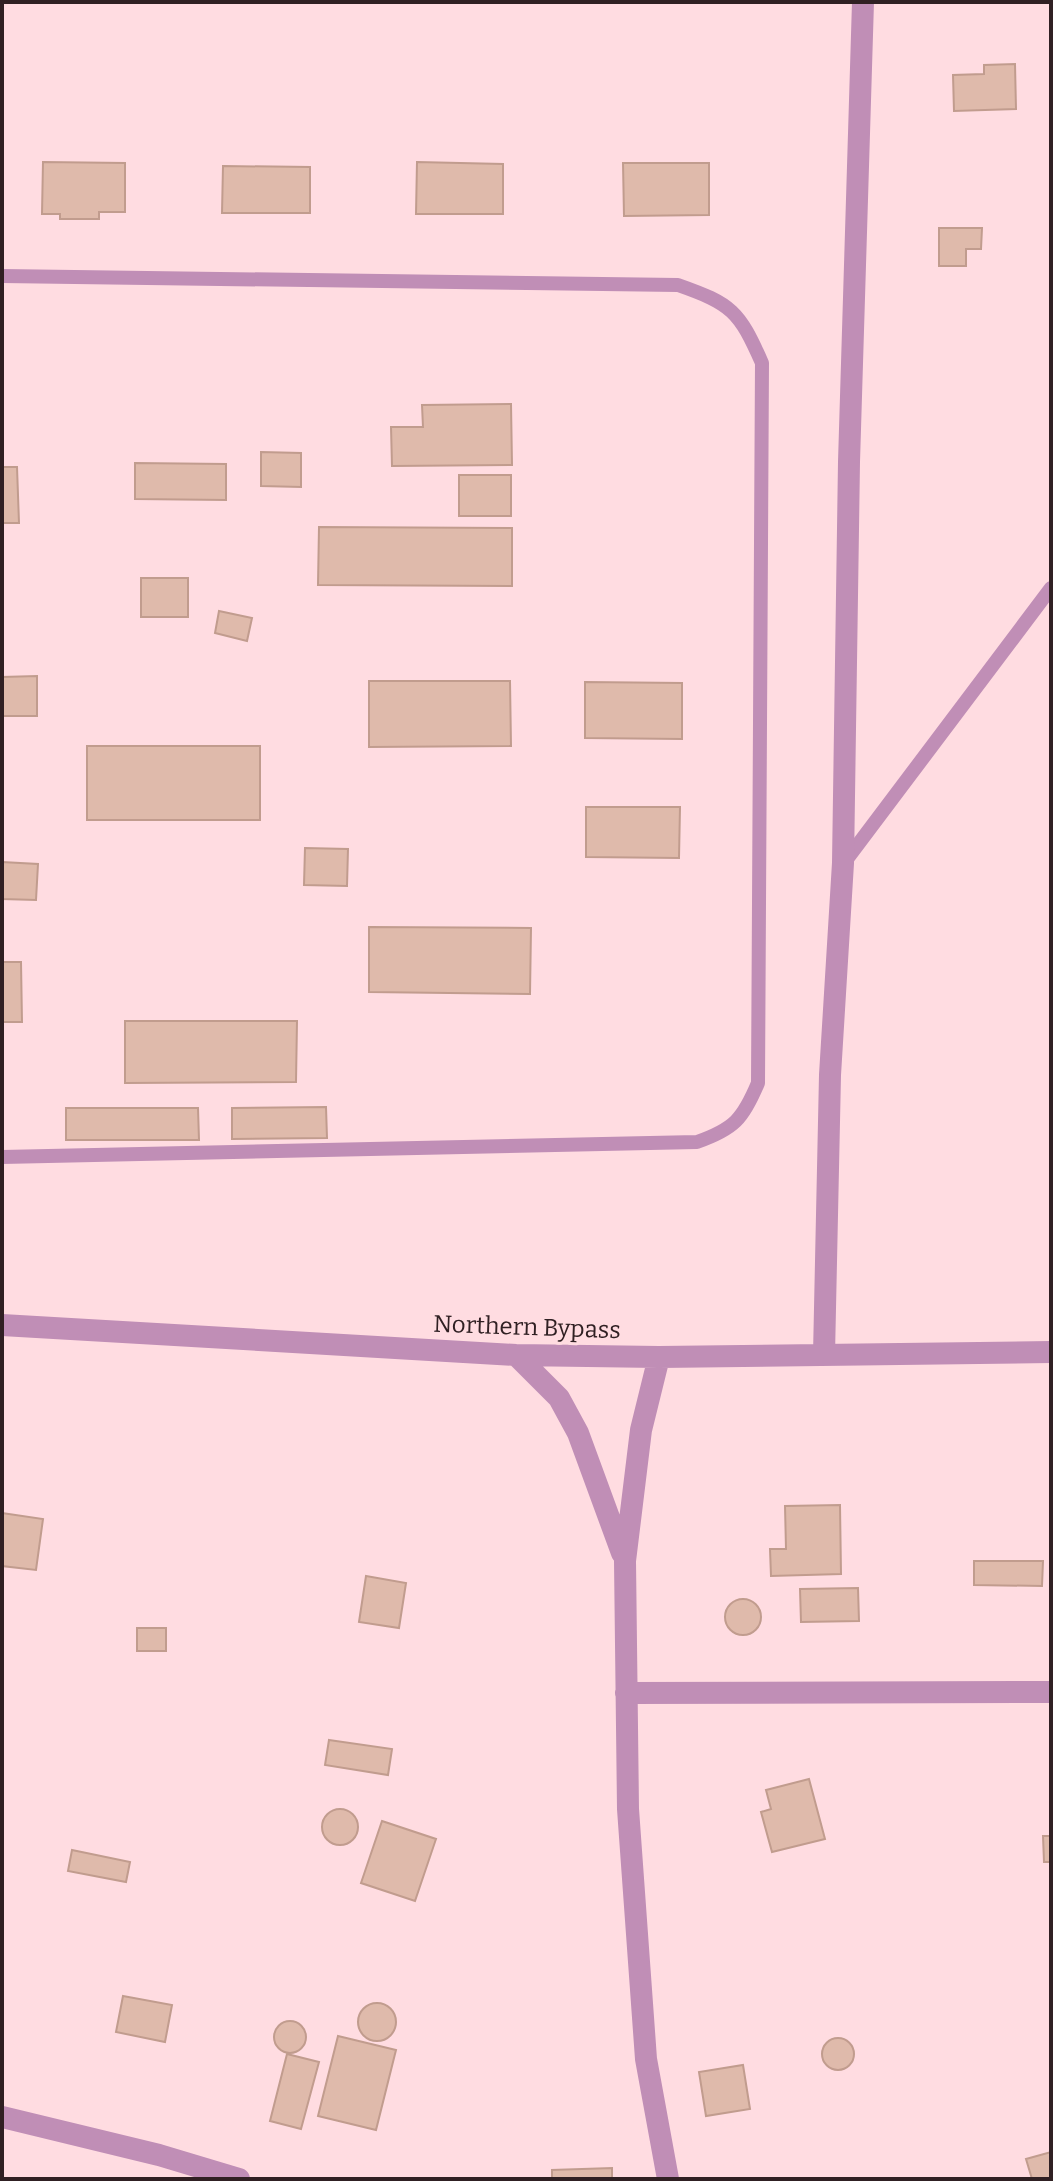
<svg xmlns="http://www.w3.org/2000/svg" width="1053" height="2181" font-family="Bitter,serif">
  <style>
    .building { fill: #dfbaab; stroke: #c19c8e; stroke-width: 2 }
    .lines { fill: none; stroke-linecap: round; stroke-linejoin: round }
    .service { stroke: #c08eb6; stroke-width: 14 }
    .minor { stroke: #c08eb6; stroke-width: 22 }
    .labels { text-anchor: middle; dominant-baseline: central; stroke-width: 6; stroke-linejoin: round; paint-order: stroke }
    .street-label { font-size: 24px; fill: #302023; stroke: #ffdce1 }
  </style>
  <rect width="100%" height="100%" fill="#ffdce1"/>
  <path class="building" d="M1015 64 1016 109 954 111 953 75 984 74V65Z
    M43 162 125 163V212H99V219H60V214H42Z
    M417 162 503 164V214H416Z
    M623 163H709V215L624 216Z
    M223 166 310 167V213H222Z
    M939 228H982L981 249H966V266H939Z
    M511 404 512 465 392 466 391 427H423L422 405Z
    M261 452 301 453V487L261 486Z
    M135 463 226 464V500L135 499Z
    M2 467H17L19 523H2Z
    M459 475H511V516H459Z
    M319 527 512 528V586L318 585Z
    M141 578H188V617H141Z
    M219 611 252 618 247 641 215 633Z
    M37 676V716H2V677Z
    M369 681H510L511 746 369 747Z
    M585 682 682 683V739L585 738Z
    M87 746H260V820H87Z
    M586 807H680L679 858 586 857Z
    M305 848 348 849 347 886 304 885Z
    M2 862 38 864 36 900 2 899Z
    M369 927 531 928 530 994 369 992Z
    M2 962H21L22 1022H2Z
    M125 1021H297L296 1082 125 1083Z
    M326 1107 327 1138 232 1139V1108Z
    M66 1108H198L199 1140H66Z
    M840 1505 841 1574 771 1576 770 1549H786L785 1506Z
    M2 1513 43 1519 36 1570 2 1566Z
    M974 1561H1043L1042 1586 974 1585Z
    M366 1576 406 1583 399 1628 359 1622Z
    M858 1588 859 1621 801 1622 800 1589Z
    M725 1617a18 18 0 1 1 36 0a18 18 0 1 1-36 0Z
    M137 1628H166V1651H137Z
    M329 1740 392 1749 388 1775 325 1765Z
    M809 1779 825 1839 772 1852 761 1812 771 1809 766 1790Z
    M322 1827a18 18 0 1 1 36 0a18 18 0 1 1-36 0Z
    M382 1821 436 1839 415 1901 361 1883Z
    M1043 1836H1051V1862H1044Z
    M72 1850 130 1862 126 1882 68 1871Z
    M123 1996 172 2005 165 2042 116 2032Z
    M358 2022a19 19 0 1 1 38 0a19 19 0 1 1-38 0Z
    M274 2037a16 16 0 1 1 32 0a16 16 0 1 1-32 0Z
    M338 2036 396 2050 376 2130 318 2116Z
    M822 2054a16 16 0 1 1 32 0a16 16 0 1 1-32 0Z
    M287 2054 319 2062 301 2129 270 2121Z
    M743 2065 750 2109 706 2116 699 2072Z
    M1051 2152V2179H1032L1026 2159Z
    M612 2168V2179H552V2170Z"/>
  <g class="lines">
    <path class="service" d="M2 276 678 285C732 304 739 311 762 363L758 1083C743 1119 734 1129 697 1142L2 1157
      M844 863 1051 588"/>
    <path class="minor" d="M2 1325 516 1355 659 1357 1051 1352
      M516 1355 559 1398 578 1433 622 1553
      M824 1355 830 1075 843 863 849 462 863 2
      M659 1357 641 1430 625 1561 628 1809 646 2059 668 2179
      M626 1693 1051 1692
      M2 2117 159 2155 239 2179"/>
  </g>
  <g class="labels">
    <g class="street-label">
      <text transform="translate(527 1327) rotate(2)">Northern Bypass</text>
    </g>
  </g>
  <rect width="1053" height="2181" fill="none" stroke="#302023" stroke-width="8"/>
</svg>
